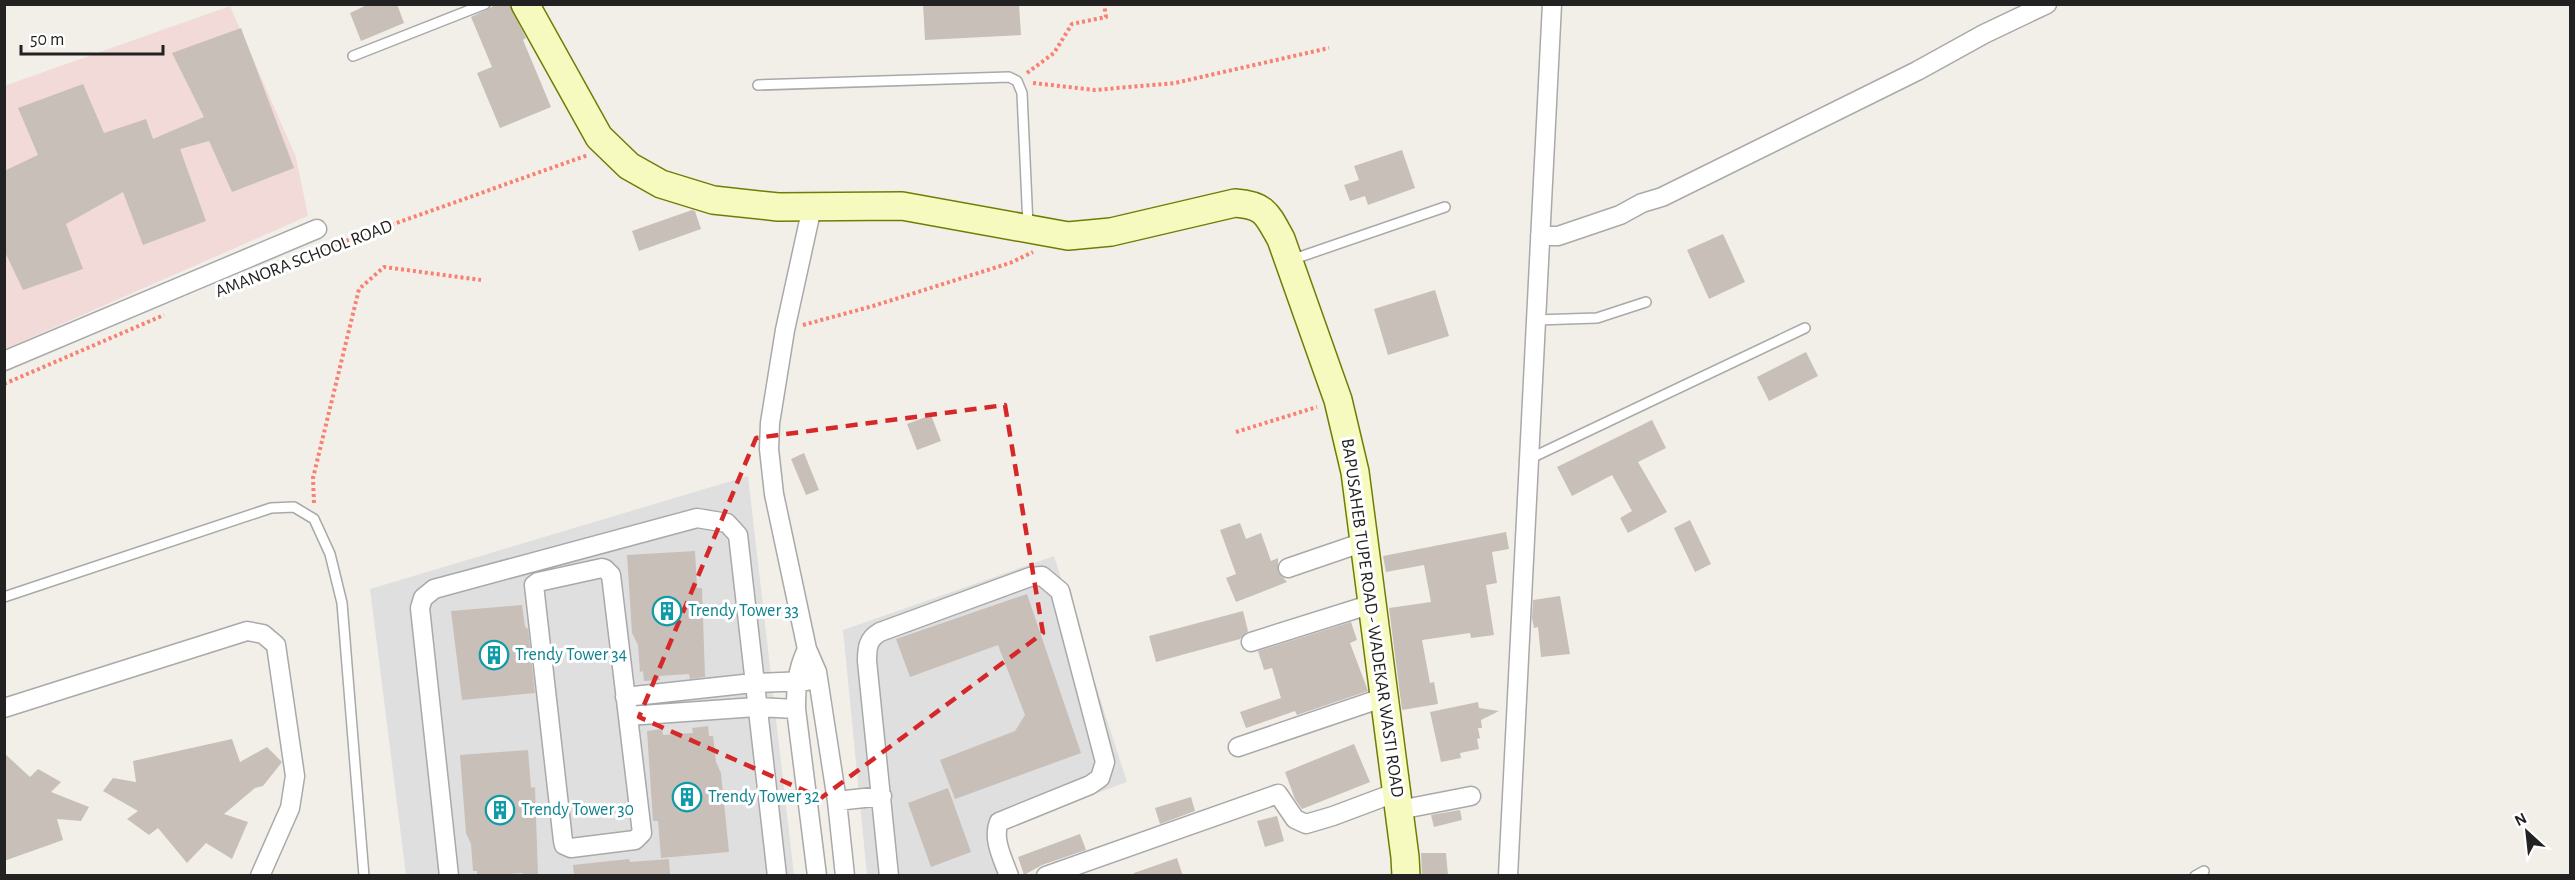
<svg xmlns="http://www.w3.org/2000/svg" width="2575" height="880" font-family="'Alegreya Sans',sans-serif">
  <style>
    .residential { fill: #e0dfdf }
    .commercial { fill: #f2dad9 }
    .building { fill: #c7bfb8 }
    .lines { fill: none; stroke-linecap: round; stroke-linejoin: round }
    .lane-casing { stroke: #a9a9a9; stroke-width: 12 }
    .street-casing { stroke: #a9a9a9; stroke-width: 21 }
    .secondary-casing { stroke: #707d05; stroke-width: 30 }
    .path { stroke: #fa8072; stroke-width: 4; stroke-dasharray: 3 3; stroke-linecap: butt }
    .lane { stroke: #fff; stroke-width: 9 }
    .street { stroke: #fff; stroke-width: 18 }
    .secondary { stroke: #f7fabf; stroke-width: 27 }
    .marked { fill: none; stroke: #d62828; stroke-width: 4.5; stroke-dasharray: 12 8; stroke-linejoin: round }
    .labels { text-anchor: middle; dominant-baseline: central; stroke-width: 6; stroke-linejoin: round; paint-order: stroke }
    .street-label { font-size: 18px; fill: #222; stroke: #fff }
    .culture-label { font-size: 18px; fill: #0d838f; stroke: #fff; text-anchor: start }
  </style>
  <rect width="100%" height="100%" fill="#f2efe9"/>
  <path class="residential" d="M748 476 794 875H406L370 589Z
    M1054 556 1127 782 1002 828 1016 875H867L843 630Z"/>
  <path class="commercial" d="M230 6 296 157 308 216 5 349 4 86Z"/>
  <path class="building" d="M369 4H397L404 23 361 41 350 13Z
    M498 4H509L526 38 523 40 551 107 500 128 477 73 492 67 471 17Z
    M923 4H1019L1021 35 925 40Z
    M241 28 294 168 232 192 209 141 180 149 206 221 143 245 123 192 66 224 83 269 23 290 4 250V171L38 155 18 108 83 84 104 133 146 119 153 139 204 117 172 53Z
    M1402 150 1415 188 1368 205 1365 196 1350 201 1344 185 1359 180 1354 166Z
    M692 210 695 211 701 229 639 251 632 231Z
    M1723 234 1745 282 1709 299 1687 250Z
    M1435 290 1449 336 1388 355 1374 309Z
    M1806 352 1818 376 1769 401 1757 377Z
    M931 415 941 441 917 450 907 424Z
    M1652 420 1666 448 1638 462 1667 512 1628 533 1620 518 1632 511 1612 475 1572 496 1557 467Z
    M804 453 819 490 806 495 791 459Z
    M1690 520 1711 564 1695 572 1674 528Z
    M1240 523 1246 539 1261 533 1271 561 1278 558V572L1287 582 1236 602 1226 578 1236 574 1220 530Z
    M1506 532 1509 549 1492 552 1497 583 1486 585 1494 635 1471 638 1470 633 1422 640 1430 683 1434 682 1438 704 1402 710 1389 608 1431 602 1424 565 1386 572 1383 556Z
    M695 551 697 588H702L705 677 690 679 689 674 659 676 660 680 644 681 643 671 640 672 638 645 632 633 627 555Z
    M1027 594 1081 753 955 799 940 760 1015 731 1025 715 998 645 910 677 896 639Z
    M1560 596 1570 654 1541 657 1538 627 1534 628 1532 618 1533 600Z
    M522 605 525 627 528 629 535 693 462 700 451 611Z
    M1243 611 1248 631 1240 639 1156 662 1149 636Z
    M1351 622 1357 640 1350 643 1368 691 1297 715 1295 711 1246 728 1240 712 1281 698 1272 668 1264 670 1258 651Z
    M1478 702 1479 708 1499 711 1481 720 1482 728H1478L1480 738 1477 739 1479 749 1460 753 1461 758 1441 762 1430 712Z
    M708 726 709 736H713L716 762 721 773 729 852 661 858 658 821H653L647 731 662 729 663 735 693 733 692 728Z
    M232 739 240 762 267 747 282 762 263 786 255 788 224 814 248 822 232 859 206 843 187 863 158 828 149 835 127 819 138 811 103 791 113 778 136 782 133 761Z
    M1354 744 1370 782 1302 809 1295 799 1285 772Z
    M528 750 531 788 535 787 538 876H523V873L477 876V871H473L471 844 466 833 460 755Z
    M4 753 30 777 38 769 61 782 51 792 89 807 81 821 57 819 63 840 4 861Z
    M948 788 971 852 931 867 908 803Z
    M1191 797 1195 811 1160 824 1155 808Z
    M1460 810 1462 820 1434 827 1431 815Z
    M1277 816 1284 841 1265 847 1257 821Z
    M1080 834 1086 850 1042 865 1024 875 1018 857Z
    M1421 853H1446L1448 875 1422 876Z
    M1177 858 1183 876H1134V873Z
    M629 859 630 862 669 859 670 874 664 876H574L573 865Z"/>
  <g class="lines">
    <g class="lane-casing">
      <path id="lane" d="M353 56 485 4
        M758 85 1009 77 1017 81 1022 93 1028 226
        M1291 260 1445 207
        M1536 320 1597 318 1646 302
        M1529 459 1805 328
        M4 597 271 508 294 507 314 519 330 554 342 603 364 876
        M2195 876 2204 871"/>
    </g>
    <g class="street-casing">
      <path id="street" d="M812 207 785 330 770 423 769 449 774 494 807 649 817 672 837 801 845 876
        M1540 236H1558L1620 215 1642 203 1662 197 1917 71 1984 34 2047 4
        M4 361 317 229
        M602 568 605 569 611 575 642 833 635 840 571 848 564 845 563 841 534 585 538 582Z
        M1288 568 1364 542
        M1251 642 1372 604
        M807 649C797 670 796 686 796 709L817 876
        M625 697 753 683 807 681
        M4 708 247 631 263 634 276 645 295 776 290 808 260 876
        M628 716 756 707 796 709
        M1238 747 1385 697
        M837 801 882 796
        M1399 810 1471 796
        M449 876 420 608 423 598 434 589 697 518 727 523 738 535 777 876
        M889 876 867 661C867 647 868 639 880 632L1030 577 1042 576 1060 591 1105 762 1100 778 1090 785 999 822C992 839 1003 859 1009 876
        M1046 876 1278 794 1295 819 1306 824 1333 816 1397 792
        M1508 876 1552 4"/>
    </g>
    <g class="secondary-casing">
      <path id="secondary" d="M525 4 599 137 629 166 661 184 713 200 778 207 902 206 1068 236 1111 232 1235 203C1265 205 1267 214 1281 239L1338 400 1355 472 1405 857 1406 876"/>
    </g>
    <path class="path" d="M1027 73 1054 53 1072 24 1106 17 1104 4
      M1033 83 1095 90 1175 83 1329 48
      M312 253 588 155
      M803 325 873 306 1010 263 1033 252
      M4 384 164 315
      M1236 432 1317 407
      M314 503 313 478 359 289 384 267 481 280"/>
    <use href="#lane" class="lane"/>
    <use href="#street" class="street"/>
    <use href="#secondary" class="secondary"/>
  </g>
  <path class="marked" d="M1005 405 1043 633 821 798 639 717 756 438Z"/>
  <defs>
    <g id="building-ring" transform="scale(1.5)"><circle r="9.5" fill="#fff" stroke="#0f9aa8" stroke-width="1.5"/><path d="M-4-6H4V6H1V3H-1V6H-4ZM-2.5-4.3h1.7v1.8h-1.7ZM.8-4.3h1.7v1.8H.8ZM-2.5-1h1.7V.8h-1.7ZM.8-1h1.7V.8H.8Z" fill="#0f9aa8"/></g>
  </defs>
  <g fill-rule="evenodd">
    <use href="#building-ring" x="667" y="611"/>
    <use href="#building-ring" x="494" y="655"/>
    <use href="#building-ring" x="687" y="797"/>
    <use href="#building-ring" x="500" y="810"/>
  </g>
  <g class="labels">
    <g class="street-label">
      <text transform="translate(304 259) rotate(-21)">AMANORA SCHOOL ROAD</text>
      <text transform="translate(1372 618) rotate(82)">BAPUSAHEB TUPE ROAD - WADEKAR WASTI ROAD</text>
    </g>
    <g class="culture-label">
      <text x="688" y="611">Trendy Tower 33</text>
      <text x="515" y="655">Trendy Tower 34</text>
      <text x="708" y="797">Trendy Tower 32</text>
      <text x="521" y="810">Trendy Tower 30</text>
    </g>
  </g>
  <rect width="2575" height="880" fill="none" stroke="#222222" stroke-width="12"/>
  <g transform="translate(2527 832) rotate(333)" stroke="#ffffff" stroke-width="4.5" paint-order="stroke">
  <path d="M0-4.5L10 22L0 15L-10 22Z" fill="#222222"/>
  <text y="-9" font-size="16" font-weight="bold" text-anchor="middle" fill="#222222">N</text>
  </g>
  <path d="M21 45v9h142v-9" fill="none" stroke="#222222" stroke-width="3"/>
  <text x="30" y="45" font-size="18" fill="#222222" stroke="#ffffff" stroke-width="4.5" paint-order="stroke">50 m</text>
</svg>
